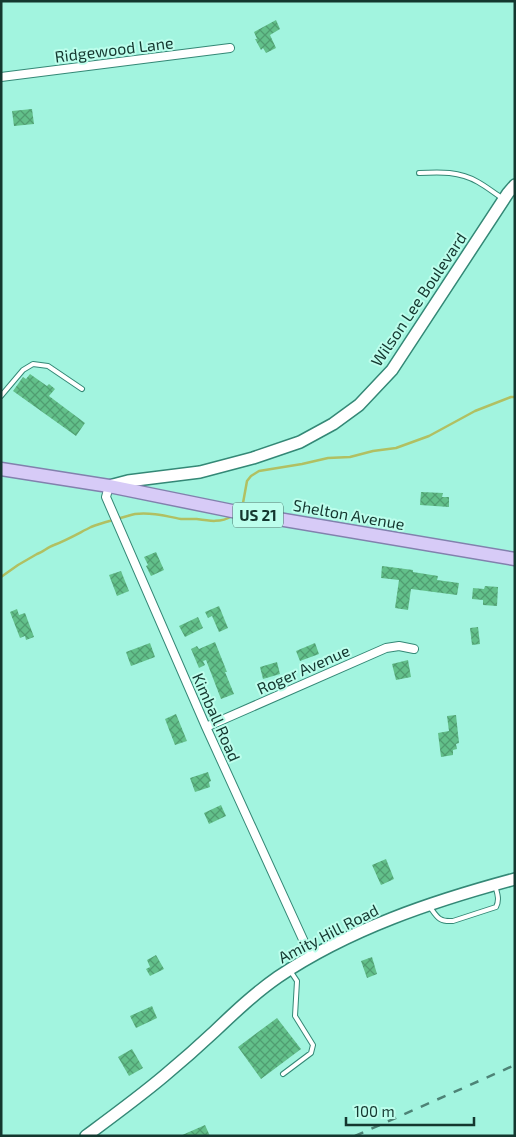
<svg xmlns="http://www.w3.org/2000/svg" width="516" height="1137" font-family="'Exo 2',sans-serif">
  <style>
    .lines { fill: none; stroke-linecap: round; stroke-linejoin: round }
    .stream { stroke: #b1c062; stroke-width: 2.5 }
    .building { fill: url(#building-cross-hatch) }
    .lane-casing { stroke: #348876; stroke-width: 6 }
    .street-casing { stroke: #348876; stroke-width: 10 }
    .secondary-casing { stroke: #348876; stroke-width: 14 }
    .primary-casing { stroke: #8281ad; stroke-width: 15 }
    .lane { stroke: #fff; stroke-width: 4 }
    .street { stroke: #fff; stroke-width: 8 }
    .secondary { stroke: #fff; stroke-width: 11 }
    .primary { stroke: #d7cbf7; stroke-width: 12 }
    .rail { stroke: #4d8376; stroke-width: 2.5; stroke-dasharray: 9 9; stroke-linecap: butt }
    .labels { text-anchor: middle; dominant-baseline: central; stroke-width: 4; stroke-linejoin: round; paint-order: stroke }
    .shield { fill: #bdfeec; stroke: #477368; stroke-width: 1 }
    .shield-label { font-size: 15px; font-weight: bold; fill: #14372f }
    .street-label { font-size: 16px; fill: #14372f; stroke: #bdfeec }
  </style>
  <defs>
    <pattern id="building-cross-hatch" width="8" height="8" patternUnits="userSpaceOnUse" patternTransform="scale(1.25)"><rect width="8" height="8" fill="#62c08a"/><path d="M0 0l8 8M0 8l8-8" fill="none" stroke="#509d71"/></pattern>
  </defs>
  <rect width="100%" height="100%" fill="#a2f4df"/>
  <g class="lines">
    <path class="stream" d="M240 508 243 503 247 481 251 476 259 471 302 464 328 458 350 457 373 451 396 448 429 436 475 411 511 397H515
      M1 577 18 565 37 554C43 552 48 547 54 545 67 540 79 533 91 527 101 523 110 521 120 518 125 517 130 515 135 514 150 512 166 516 181 519 186 519 191 519 196 519 209 521 221 523 232 516"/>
  </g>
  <path class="building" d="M276 20 280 29 270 35 276 48 266 53 263 48 261 50 255 39H257L254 32Z
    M32 109 34 124 14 126 12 111Z
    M30 374 47 386 49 384 55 389 49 396 85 423 76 436 13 391 23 377 26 379Z
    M421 492 443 493 442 497H449V507L420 505Z
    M156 552 164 570 151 576 146 566 148 565 144 557Z
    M382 566 413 570V572L438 576 437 580 459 583 457 595 411 589 408 610 395 608 399 580 381 578Z
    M121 571 129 591 117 596 109 575Z
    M485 586 498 587 497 606 483 605V600L472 599 473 588 484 589Z
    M219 606 228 628 219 632 212 616 208 618 205 612Z
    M17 609 19 615 25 613 34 637 26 640 25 636 20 638 10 612Z
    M198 617 203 628 185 637 179 626Z
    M478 627 480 644 472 645 470 628Z
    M215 642 227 672H225L234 694 221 699 206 660 203 661 205 665 199 668 191 649 197 646 199 649Z
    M150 643 155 657 131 666 126 652Z
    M315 643 319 654 300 661 296 651Z
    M408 660 411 677 396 680 392 664Z
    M277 662 280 674 263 679 260 667Z
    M176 714 187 741 175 745 165 719Z
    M456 715 459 743 456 744 457 749 453 750V755L441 757 438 733 449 731 447 716Z
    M208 772 211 781 209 782 210 787 195 792 190 778Z
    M221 805 226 816 209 824 204 813Z
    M386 859 394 879 381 885 372 865Z
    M156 955 164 969 150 976 146 969 150 967 147 960Z
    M372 957 377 974 367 978 361 961Z
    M152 1006 157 1018 136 1028 130 1016Z
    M277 1018 301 1049 261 1079 238 1047Z
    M132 1049 143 1068 129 1076 118 1057Z
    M205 1125 210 1136H180Z"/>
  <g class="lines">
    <g class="lane-casing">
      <path id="lane" d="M419 173C440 172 459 171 478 182 487 187 494 193 502 198
        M1 396 23 370 33 364 48 366 82 389
        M430 907C437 917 439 922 453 921L496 907C500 899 497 893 495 885
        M283 1074 311 1053 313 1045 295 1016 297 981 291 972"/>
    </g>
    <g class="street-casing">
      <path id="street" d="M1 77 230 48
        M109 486 106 497 206 727 311 957
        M206 727 386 648 399 646 414 649"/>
    </g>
    <g class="secondary-casing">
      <path id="secondary" d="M109 486 128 481 200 472 253 458 300 442 333 424 359 405 392 370 508 193 515 185
        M86 1136C113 1116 139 1097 164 1076 182 1061 199 1046 215 1031 235 1012 255 993 278 977 349 929 433 901 515 879"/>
    </g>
    <g class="primary-casing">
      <path id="primary" d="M1 469 109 486 237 512 515 559"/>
    </g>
    <use href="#lane" class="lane"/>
    <use href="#street" class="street"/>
    <use href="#secondary" class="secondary"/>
    <use href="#primary" class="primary"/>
    <path class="rail" d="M355 1136 515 1065"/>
  </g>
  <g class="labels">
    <rect class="shield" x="233" y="502.5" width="50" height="25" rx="4"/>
    <g class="shield-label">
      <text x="258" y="515">US 21</text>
    </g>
    <g class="street-label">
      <text transform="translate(114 49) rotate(-7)">Ridgewood Lane</text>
      <text transform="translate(418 299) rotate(-56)">Wilson Lee Boulevard</text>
      <text transform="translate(349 514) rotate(10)">Shelton Avenue</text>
      <text transform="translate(303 669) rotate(-24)">Roger Avenue</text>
      <text transform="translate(217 717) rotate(66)">Kimball Road</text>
      <text transform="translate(328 933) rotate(-27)">Amity Hill Road</text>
    </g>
  </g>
  <rect width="516" height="1137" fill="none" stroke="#14372f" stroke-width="5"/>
  <path d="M346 1117v8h128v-8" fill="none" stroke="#14372f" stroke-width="2.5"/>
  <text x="354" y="1117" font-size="15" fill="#14372f" stroke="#bdfeec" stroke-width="4" paint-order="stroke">100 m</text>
</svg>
